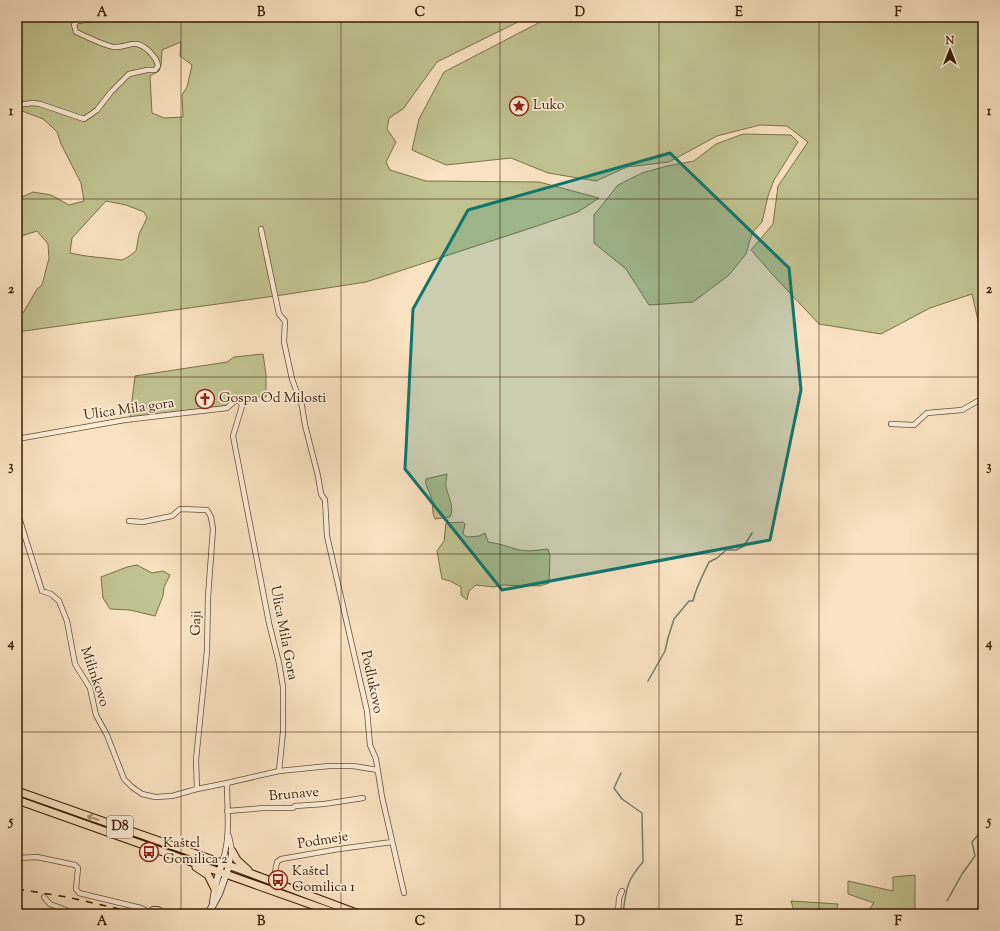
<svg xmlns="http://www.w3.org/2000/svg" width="1000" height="931" font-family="'Sorts Mill Goudy',serif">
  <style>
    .green { fill: #c1c390; stroke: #7c704a; fill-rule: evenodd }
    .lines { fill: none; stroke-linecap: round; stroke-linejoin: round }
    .stream { stroke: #757d6d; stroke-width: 1.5 }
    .minor-casing { stroke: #684e33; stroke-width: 6 }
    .tertiary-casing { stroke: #684e33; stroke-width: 8 }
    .primary-casing { stroke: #381c03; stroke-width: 9 }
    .minor { stroke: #fcedd7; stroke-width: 4.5 }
    .tertiary { stroke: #fcedd7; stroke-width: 6 }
    .primary { stroke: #fae3c2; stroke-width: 7 }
    .rail { stroke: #381c03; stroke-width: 1.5; stroke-dasharray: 7 7; stroke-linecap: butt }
    .oneway { stroke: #a3896c }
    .marked { fill: #0f766e; fill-opacity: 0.2; stroke: #0f766e; stroke-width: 3; stroke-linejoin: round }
    .grid { fill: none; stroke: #381c03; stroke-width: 1; stroke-opacity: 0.55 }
    .labels { text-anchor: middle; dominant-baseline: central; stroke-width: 3.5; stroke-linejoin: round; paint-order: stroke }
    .shield { fill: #fcedd7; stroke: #735b43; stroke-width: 1 }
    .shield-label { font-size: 13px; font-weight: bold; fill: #381c03 }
    .poi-label { font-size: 14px; fill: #381c03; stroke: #fcedd7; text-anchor: start }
    .street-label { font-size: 14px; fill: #381c03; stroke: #fcedd7 }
    .neatline { fill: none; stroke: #381c03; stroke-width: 1.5 }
    .grid-label { font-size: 13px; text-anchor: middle; font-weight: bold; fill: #381c03 }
  </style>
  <rect width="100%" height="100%" fill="#fae3c2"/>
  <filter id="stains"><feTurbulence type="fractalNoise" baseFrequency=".005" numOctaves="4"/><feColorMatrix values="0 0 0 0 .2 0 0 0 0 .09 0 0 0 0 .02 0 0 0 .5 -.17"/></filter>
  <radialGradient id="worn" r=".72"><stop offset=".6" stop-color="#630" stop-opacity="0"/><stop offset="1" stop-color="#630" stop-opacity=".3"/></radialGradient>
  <path class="green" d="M17 17H528L437 62 403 109 389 118 387 129 396 142 386 162 390 170 426 181 539 182 599 198 578 212 534 227 366 282 282 295 17 332V314L23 313 37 289 42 285 49 258 48 244 37 231 21 236 17 248V186L22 197 33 192 51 195 69 205 84 201 81 183 61 144 57 132 51 126 43 119 17 109ZM181 42 180 56 192 65 187 87 182 95 183 117 164 118 152 113 150 76 159 71 161 65 162 50ZM106 201 126 205 144 212 147 218 139 234 136 251 128 257 122 260 86 256 70 253 72 238Z
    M545 17H983V337L982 338 972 294 930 308 881 334 819 324 773 275 751 250 773 224 778 186 808 142 787 126 760 125 717 136 669 162 627 167 596 181 548 173 511 158 446 165 412 150 419 119 444 72 546 19Z
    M743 134 791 135 798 142 774 180 768 196 762 222 752 233 746 254 729 275 693 302 649 305 626 269 594 243V215L618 185 642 173 667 166 694 161 716 144Z
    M263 354 266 374V397H228L227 406 130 417 135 376 227 362 234 357Z
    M447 474C447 478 445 483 446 487 448 495 455 509 450 517L435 519C431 512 434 504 431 497 429 490 425 486 426 479Z
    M463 522 465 524 463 534 467 537 479 536 485 533 488 542 499 544 519 550 530 551 548 549 550 556 549 583 540 586 503 585 494 587 476 585 469 591 467 600 461 595V587L450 581 442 579 437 551 444 541 446 523Z
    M137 565 152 573 163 571 170 575 164 587 163 596 155 616 130 610 110 609 103 598 101 577 127 567Z
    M915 875V909L918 914H848L851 909 865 914 874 903 848 894V881L893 891V877Z
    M791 901 838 904 836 914H795Z"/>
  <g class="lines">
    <path class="stream" d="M648 681 665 651 668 638 674 619 689 601H693C696 587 703 575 709 562L717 558 726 550H736L744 546 752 533
      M621 773 614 788 622 799 642 813 643 862C626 881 626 890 623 914
      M947 901 962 874 975 856 972 842 983 829"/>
    <g class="minor-casing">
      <path id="minor" d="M17 105 33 103 40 104 84 119 97 110 111 92 129 74 147 70H155L158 66C157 59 154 57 149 51 133 37 130 48 114 47 105 46 85 36 76 32L74 25 77 21 111 17
        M261 229 279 314 285 321 284 342 292 379 302 406 305 425 318 476 321 494 325 500 327 536 367 711 370 745 376 759 382 797 404 893
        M891 424 914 425 927 413 962 410 983 398
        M17 439 125 420 227 408 236 400 240 401 242 406 233 436 269 623 279 663 283 687V732L279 771 227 783C227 810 231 837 222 863
        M17 511 42 591 51 594 59 601 67 621 75 664 90 688 96 715 107 735 124 779 132 787 142 794 155 797 172 796 197 789
        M129 521 143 522 172 516 180 509 207 510 211 517 213 529 208 597 207 651 196 760 197 789 227 783
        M279 771 329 766H353L378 770
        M227 811 264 808H293L295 806 324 804 363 798
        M229 836 232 851 229 866
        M17 858 37 857 75 865 78 868 76 889 79 893 141 908 151 913
        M273 882 277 862 281 859 339 849 392 842
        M44 897 50 904 66 910 68 912 69 914
        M618 914 619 898 622 891
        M751 914H759"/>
    </g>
    <g class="tertiary-casing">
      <path id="tertiary" d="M213 902 216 883 222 863
        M150 914 153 910H158L164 914
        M208 914 219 894 229 866"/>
    </g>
    <g class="primary-casing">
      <path id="primary" d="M17 791 239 869 359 914
        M17 800 338 914
        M232 851 237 860 248 870
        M196 867 208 875 215 889"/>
    </g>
    <use href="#minor" class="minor"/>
    <use href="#tertiary" class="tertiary"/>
    <use href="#primary" class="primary"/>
    <path class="rail" d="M17 889 67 897 141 914"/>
  </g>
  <defs><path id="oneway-shaft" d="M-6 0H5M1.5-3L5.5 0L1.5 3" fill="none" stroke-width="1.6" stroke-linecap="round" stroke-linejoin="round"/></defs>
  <use class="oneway" href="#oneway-shaft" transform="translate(93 818) rotate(-161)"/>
  <path class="marked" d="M670 153 789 268 801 390 770 540 502 590 405 469 413 309 468 210Z"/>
  <path class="grid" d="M181 17V914M341 17V914M500 17V914M659 17V914M819 17V914M17 199H983M17 377H983M17 554H983M17 732H983"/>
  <defs>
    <g id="sight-ring" transform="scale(1)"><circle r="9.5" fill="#fcedd7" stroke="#8f2418" stroke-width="1.5"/><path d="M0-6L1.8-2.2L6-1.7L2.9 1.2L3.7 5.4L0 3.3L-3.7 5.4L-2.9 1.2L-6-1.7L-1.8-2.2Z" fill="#8f2418"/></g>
    <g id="church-ring" transform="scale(1)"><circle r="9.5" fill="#fcedd7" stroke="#8f2418" stroke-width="1.5"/><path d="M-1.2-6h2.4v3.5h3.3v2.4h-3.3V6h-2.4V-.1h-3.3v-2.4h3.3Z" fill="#8f2418"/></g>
    <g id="bus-ring" transform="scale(1)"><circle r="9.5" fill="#fcedd7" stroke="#8f2418" stroke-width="1.5"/><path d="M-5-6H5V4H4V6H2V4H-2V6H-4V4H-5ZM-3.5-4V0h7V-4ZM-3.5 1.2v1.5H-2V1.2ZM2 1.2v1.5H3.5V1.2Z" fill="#8f2418"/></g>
  </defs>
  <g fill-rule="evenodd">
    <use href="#sight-ring" x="519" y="106"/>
    <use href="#church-ring" x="205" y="399"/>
    <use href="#bus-ring" x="149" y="852"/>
    <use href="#bus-ring" x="278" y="880"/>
  </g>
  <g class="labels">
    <rect class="shield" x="107" y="816" width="26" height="22" rx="3"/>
    <g class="shield-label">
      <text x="120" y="827">D8</text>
    </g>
    <g class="poi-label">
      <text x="533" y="106">Luko</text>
      <text x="219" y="399">Gospa Od Milosti</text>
      <text x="163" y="844">Kaštel<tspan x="163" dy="16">Gomilica 2</tspan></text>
      <text x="292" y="872">Kaštel<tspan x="292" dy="16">Gomilica 1</tspan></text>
    </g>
    <g class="street-label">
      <text transform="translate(129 410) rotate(-8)">Ulica Mila gora</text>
      <text transform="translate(197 623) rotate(-89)">Gaji</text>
      <text transform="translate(283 633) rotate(79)">Ulica Mila Gora</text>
      <text transform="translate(94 677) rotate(71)">Milinkovo</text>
      <text transform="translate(371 682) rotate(78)">Podlukovo</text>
      <text transform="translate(294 795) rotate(-5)">Brunave</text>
      <text transform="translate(323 841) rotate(-9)">Podmeje</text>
    </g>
  </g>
  <rect width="1000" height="931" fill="none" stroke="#fae3c2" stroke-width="44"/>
  <g transform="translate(950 50)" stroke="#fcedd7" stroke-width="3" paint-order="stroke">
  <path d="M0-3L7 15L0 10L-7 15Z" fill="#381c03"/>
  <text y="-6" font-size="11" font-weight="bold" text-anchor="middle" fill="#381c03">N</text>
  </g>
  <rect x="22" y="22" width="956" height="887" class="neatline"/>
  <g class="grid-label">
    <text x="102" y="16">A</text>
    <text x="261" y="16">B</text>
    <text x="420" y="16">C</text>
    <text x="580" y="16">D</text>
    <text x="739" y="16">E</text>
    <text x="898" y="16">F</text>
    <text x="11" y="115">1</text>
    <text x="989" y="115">1</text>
    <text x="11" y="293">2</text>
    <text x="989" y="293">2</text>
    <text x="11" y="470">3</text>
    <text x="989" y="470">3</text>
    <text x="11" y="647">4</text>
    <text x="989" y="647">4</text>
    <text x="11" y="825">5</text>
    <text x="989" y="825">5</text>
    <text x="102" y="925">A</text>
    <text x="261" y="925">B</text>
    <text x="420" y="925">C</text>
    <text x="580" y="925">D</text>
    <text x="739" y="925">E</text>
    <text x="898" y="925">F</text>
  </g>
  <rect width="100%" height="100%" filter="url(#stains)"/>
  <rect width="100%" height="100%" fill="url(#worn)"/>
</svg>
